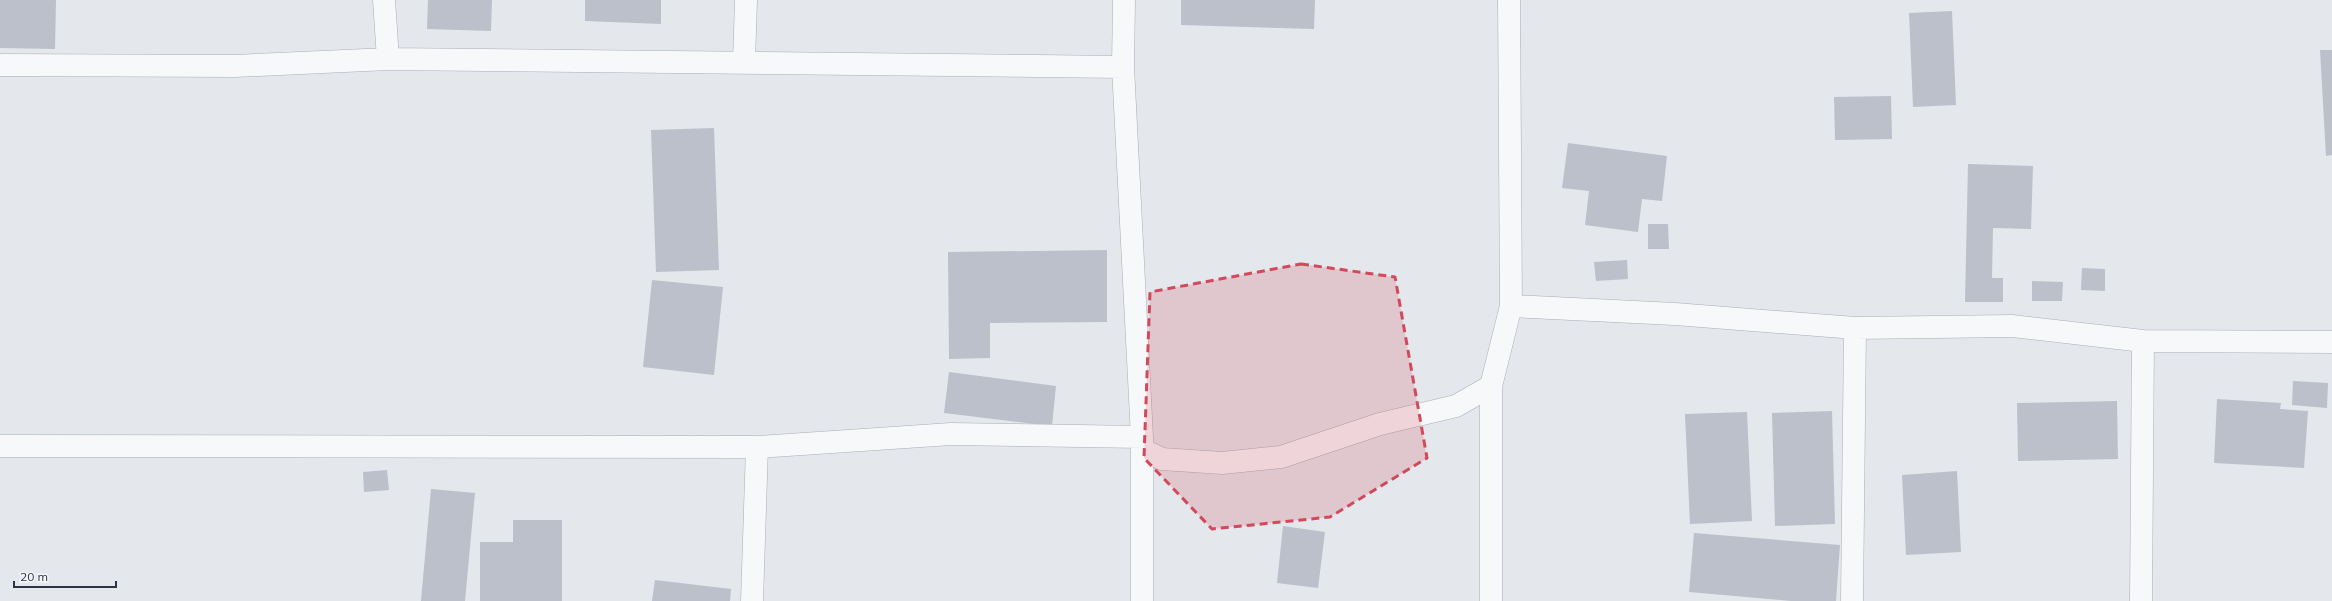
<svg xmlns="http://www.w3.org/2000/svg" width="2332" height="601" font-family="Mulish,sans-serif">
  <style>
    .building { fill: #bbc0ca }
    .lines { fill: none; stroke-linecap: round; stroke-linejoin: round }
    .minor-casing { stroke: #a9aeb7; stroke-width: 23 }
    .minor { stroke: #f7f8fa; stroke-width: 22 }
    .marked { fill: #d1495b; fill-opacity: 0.2; stroke: #d1495b; stroke-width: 3; stroke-dasharray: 8 5; stroke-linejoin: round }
  </style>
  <rect width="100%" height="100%" fill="#e4e7ec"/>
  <path class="building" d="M0 0H56L55 49 0 48Z
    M428 0H492L491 31 427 29Z
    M585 0H661V24L585 21Z
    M1181 0H1315L1314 29 1181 25Z
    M1952 11 1956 105 1913 107 1909 13Z
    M2320 50H2332V155L2326 156Z
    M1891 96 1892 139 1835 140 1834 97Z
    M714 128 719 270 656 272 651 130Z
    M1568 143 1667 156 1662 201 1642 199 1638 232 1585 225 1589 191 1562 188Z
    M1968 164 2033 166 2031 229 1993 228 1992 278H2003V302H1965Z
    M1648 224H1668L1669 249H1648Z
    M1107 250V322L990 323V358L949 359 948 252Z
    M1627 260 1628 279 1596 281 1594 262Z
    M2082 268 2105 269V291L2081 290Z
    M652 280 723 287 714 375 643 367Z
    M2032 281 2063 282 2062 301H2032Z
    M949 372 1056 386 1052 426 944 413Z
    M2293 381 2328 383 2327 408 2292 405Z
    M2217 399 2281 403 2280 409 2308 411 2304 468 2214 463Z
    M2117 401 2118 459 2018 461 2017 403Z
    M1832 411 1835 524 1775 526 1772 413Z
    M1747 412 1752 521 1690 524 1685 414Z
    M387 470 389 490 364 492 363 472Z
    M1957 471 1961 552 1906 555 1902 475Z
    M431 489 475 493 465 601H421Z
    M513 520H562V601H480V542H513Z
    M1283 526 1325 532 1318 588 1277 583Z
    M1694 533 1840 545 1836 601H1791L1689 592Z
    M655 580 731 589 730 601H652Z"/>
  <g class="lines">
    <g class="minor-casing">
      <path id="minor" d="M384 0 388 59
        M1124 0 1123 67 1142 437V601
        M744 63 746 0
        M0 65 235 66 388 59 1123 67
        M1511 306 1675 314 1855 328 2012 326 2143 341 2332 342
        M0 446 757 447 951 434 1142 437 1143 450 1162 459 1222 463 1281 457 1380 424 1456 406 1491 386
        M752 601 757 447
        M1491 601V386L1511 306 1509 0
        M1852 601 1855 328
        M2141 601 2143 341"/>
    </g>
    <use href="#minor" class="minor"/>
  </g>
  <path class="marked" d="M1301 264 1395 277 1427 458 1330 517 1212 529 1144 458 1150 292Z"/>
  <path d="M14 581v6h102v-6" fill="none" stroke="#2b3445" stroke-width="2"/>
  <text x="20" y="581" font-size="12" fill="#2b3445" stroke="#f4f6f9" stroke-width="3" paint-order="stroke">20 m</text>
</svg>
